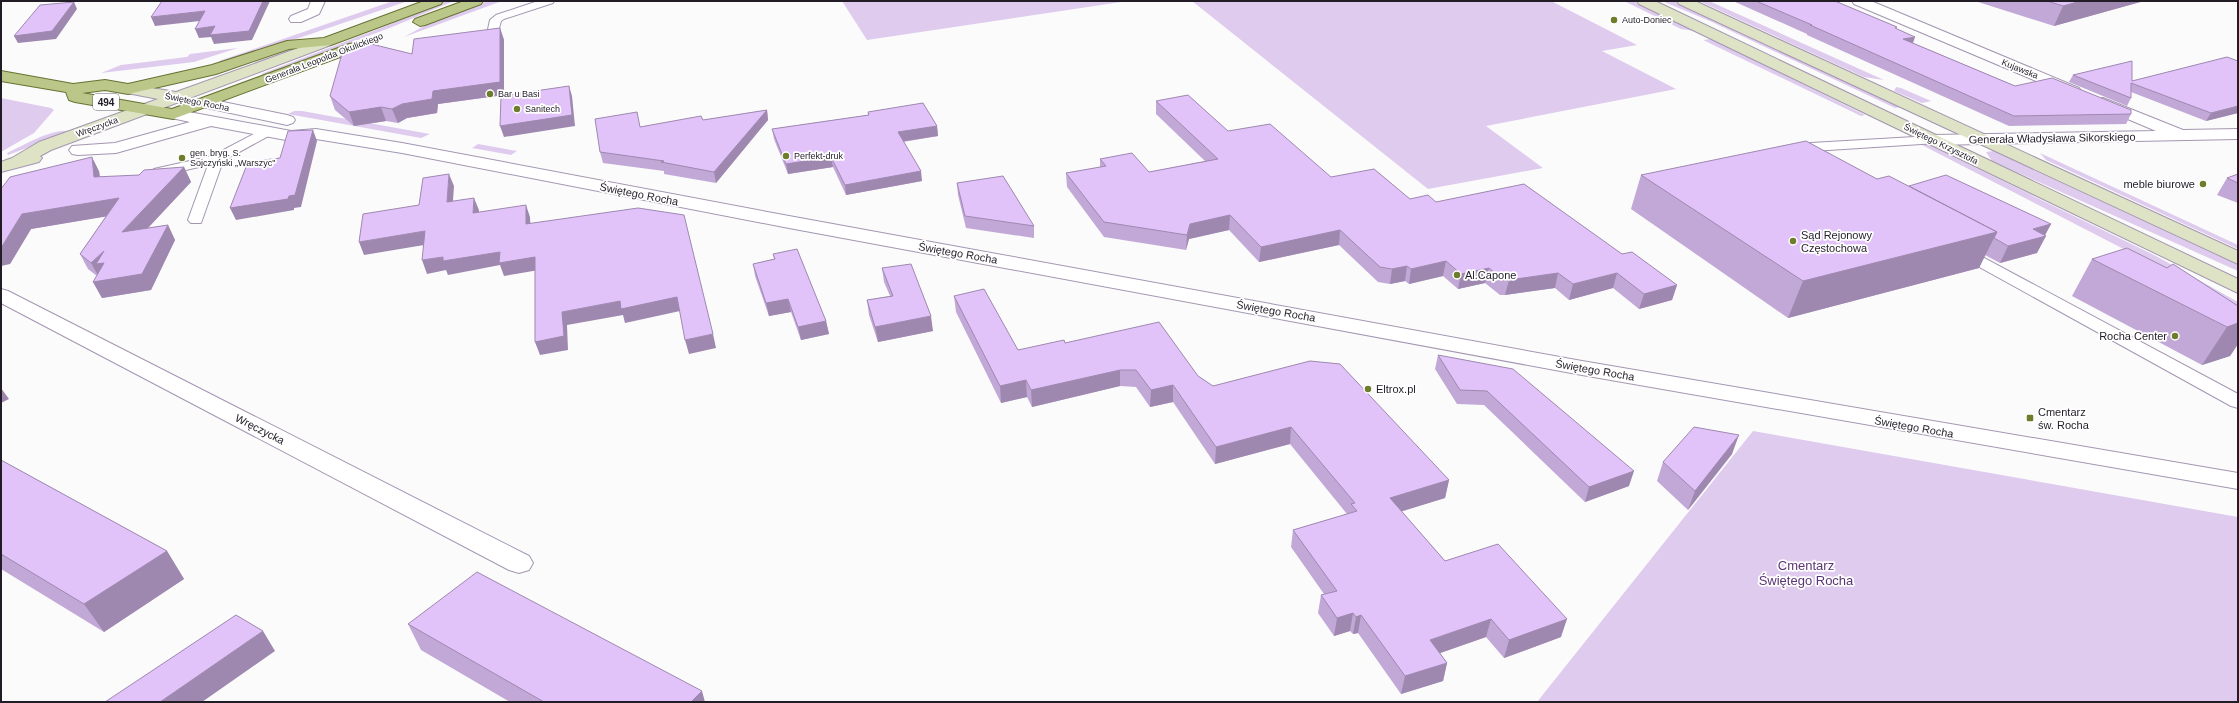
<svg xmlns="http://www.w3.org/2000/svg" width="2239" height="703" font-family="Arial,sans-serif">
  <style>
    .green { fill: #decbee }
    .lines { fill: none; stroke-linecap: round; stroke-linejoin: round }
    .service-casing { stroke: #a496b1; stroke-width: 2 }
    .minor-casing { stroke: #a496b1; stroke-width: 2 }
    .tertiary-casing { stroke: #a496b1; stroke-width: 2 }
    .secondary-casing { stroke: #a496b1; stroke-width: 2 }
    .primary-casing { stroke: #677233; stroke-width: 2 }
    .service { fill: #fff; fill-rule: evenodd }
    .minor { fill: #fff; fill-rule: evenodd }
    .tertiary { fill: #fff; fill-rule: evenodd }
    .secondary { fill: #dde3c4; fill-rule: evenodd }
    .primary { fill: #bbc789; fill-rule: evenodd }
    .wall { fill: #c2a8d7 }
    .shaded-wall { fill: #9e88af }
    .building { fill: #e1c3fa; stroke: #9e88af }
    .poi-dot { fill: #6d7d2b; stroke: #fff; stroke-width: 1.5 }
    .labels { text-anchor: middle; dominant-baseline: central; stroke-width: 3.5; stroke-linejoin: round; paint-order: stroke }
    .far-poi-label { font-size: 9px; fill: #211c26; stroke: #fff; text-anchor: start }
    .far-street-label { font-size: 9px; fill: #211c26; stroke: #fff }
    .shield { fill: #fff; stroke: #646067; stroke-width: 1 }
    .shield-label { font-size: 10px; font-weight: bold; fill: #211c26 }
    .street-label { font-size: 11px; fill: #211c26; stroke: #fff }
    .poi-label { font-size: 11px; fill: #211c26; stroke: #fff; text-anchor: start }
    .near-park-label { font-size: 13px; fill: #5a3575; stroke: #fff }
  </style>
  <rect width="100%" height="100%" fill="#fbfbfb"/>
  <path class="green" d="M393 1H408L225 63 219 61Z
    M446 1H454L392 27 266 75 261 74 386 26Z
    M488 1H502L404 37 435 20Z
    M842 1H1128L867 40Z
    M1192 1H1551L1637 45 1602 51 1676 89 1486 126 1543 168 1428 189Z
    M1624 1H1633L1694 31 1681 29Z
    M1662 1H1674L1901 107 1895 108 1712 22Z
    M1699 1H1709L1884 80 1864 77Z
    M1711 39 1865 115 1861 116 1703 40Z
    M238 48 194 62 101 73 121 65 187 57 190 54Z
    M1896 87 1901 88 1931 101 1922 103 1894 91Z
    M1 98 51 108 54 110 34 133 1 152Z
    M294 111H302L430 134 421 138 288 114Z
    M72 131 8 155 7 153C27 144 49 129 72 131Z
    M478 144 517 151 511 155 472 148Z
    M1920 144 1931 146 2156 256 2238 302V313L2141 258Z
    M1993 151 2238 265V271L1992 161 1986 152Z
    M2040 153 2238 245V249L2046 160Z
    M1753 431 2238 517V702H1537Z"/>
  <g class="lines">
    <g class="service-casing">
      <path id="service" d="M538 1H554L553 3 504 19 501 21 497 36H489L487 34 490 20 496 15Z
        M267 127 272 128 274 131 272 134 223 161 201 223H191L188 220 208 165 159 176 152 172 154 169 212 156Z
        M1932 136 1937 137 1939 140 1937 143 1813 151 1808 153 1805 160 1800 161 1793 157 1796 148 1811 143Z
        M1960 245 2238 394V408L2231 406 1954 253 1952 250 1954 247Z"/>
    </g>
    <g class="minor-casing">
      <path id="minor" d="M311 1H325L319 14 301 22H291L289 19 291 16 308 9Z
        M1852 1H1871L2079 88 2081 91 2079 94H2067L1854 4Z
        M2103 98 2183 130 2238 129V139L1932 145 1926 144 1924 140 1926 136 1932 135 2156 131 2097 106 2095 103 2097 100Z
        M1 289 8 291 529 556 533 563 529 570 519 573 509 570 1 303Z"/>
    </g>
    <g class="tertiary-casing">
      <path id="tertiary" d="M204 98 287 115 293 117 295 120 293 123 287 125 198 106 196 103 198 100Z
        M173 109 291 131 316 129 402 143 789 216 1582 361 2238 473V489L1582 375 789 228 402 153 316 139 291 141 211 126 116 153 78 155 72 154 69 150 72 146 115 143 190 122 167 117 165 114 167 111Z"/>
    </g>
    <g class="secondary-casing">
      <path id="secondary" d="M1637 1H1655L2238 279V293L1639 4Z
        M1677 1H1695L2238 251V264L1679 4Z
        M326 38 331 39 333 42 331 45 51 150 40 156 42 158 39 162 1 172V162L12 158 39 142 158 99 122 92 120 89 122 86 128 84 176 92Z"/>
    </g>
    <g class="primary-casing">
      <path id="primary" d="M424 1H443L441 4 331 45 289 49 216 74 128 94 105 90 82 93 172 109 349 44 354 43 361 47 359 50 173 119 75 102 69 100 66 92 1 81V71L73 84 105 80 128 84 212 65 287 41 324 38Z
        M464 1H483L481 4 425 25 420 26 413 22 415 19Z"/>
    </g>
    <use href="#service" class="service"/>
    <use href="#minor" class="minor"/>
    <use href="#tertiary" class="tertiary"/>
    <use href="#secondary" class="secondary"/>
    <use href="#primary" class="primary"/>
  </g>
  <path class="wall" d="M1733 1H1835L1897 29 1913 43 2015 86 2131 114 2126 124 2009 126 1807 35V34Z
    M1975 1H2144L2054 26Z
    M500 28 504 40V95L438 104 437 113 407 118 398 123 386 121 354 126 335 110 330 96 412 54Z
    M2073 75 2132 81 2238 113 2206 121 2131 92V98L2127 106 2069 82Z
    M1156 101 1228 131 1331 177 1410 199 1436 202 1622 254 1677 285 1672 300 1639 309 1613 288 1569 300 1555 288 1505 295H1500L1485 283 1458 289 1443 276 1409 284 1405 281 1390 284 1378 282 1339 245 1259 262 1229 230 1189 239 1186 250 1104 237 1067 187 1066 173 1100 167V159L1149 172 1205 161 1156 114Z
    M767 110 768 120 716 183 664 174V171L603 163 600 152 640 127 703 120Z
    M868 112 937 126 938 136 903 142 922 181 846 195 833 167 788 174 774 139 772 129 868 115Z
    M184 167 191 182 148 228 168 225 175 240 151 290 102 298 93 282 97 276 88 269 80 254 106 216 31 229 10 264 1 189 99 171 100 177 139 175Z
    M2238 174V203L2217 195 2227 178Z
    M1641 175 1877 179 1909 186 2051 224 2045 235 2037 253 2000 263 1985 255 1979 268 1788 318 1631 209Z
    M957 183 1034 226V238L966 228 958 195Z
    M773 254 826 321 829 334 801 340 791 312 769 316 755 276 753 264 774 259Z
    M2092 259 2238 306V344L2230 356 2202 365 2072 296Z
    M882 268 933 331 878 342 869 315 867 300 890 296 884 282Z
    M954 296 1018 350 1065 343 1198 376 1213 386 1449 480 1445 498 1401 511 1445 561 1561 637 1504 658 1486 637 1440 653 1447 663 1443 681 1401 694 1358 633 1353 634 1350 631 1334 636 1318 613 1321 595 1324 594 1291 547 1293 530 1347 514 1290 444 1215 464 1173 402 1150 407 1136 387 1120 386 1032 407 1027 397 1001 403 956 312Z
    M1438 355 1629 486 1585 502 1484 405 1457 404 1435 369Z
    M1732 454 1688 510 1657 481 1663 462Z
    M1 460 167 551 184 579 104 632 1 569Z
    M408 624 705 702H510L421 650Z"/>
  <path class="shaded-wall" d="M263 1H270L252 40 214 44 211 37 199 38 195 29 215 26Z
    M2081 1H2144L2054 26 2063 6Z
    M74 2 77 9 56 39 18 43 14 36Z
    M205 11 209 20 155 26 151 17Z
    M500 28 504 40V95L438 104 437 113 407 118 398 123 392 109 402 104 433 91Z
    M1915 37 1912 46 1903 39Z
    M569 86 572 96 575 126 504 137 500 126Z
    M2238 106V113L2206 121 2211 113Z
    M381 107 386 121 354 126 349 112Z
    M767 110 768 120 716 183 714 172Z
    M937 126 938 136 899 142 898 132Z
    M313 130 317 141 301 207 294 208V210L236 220 230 208Z
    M92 157 99 171 102 192 94 177Z
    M831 157 833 167 788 174 786 164Z
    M184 167 191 182 130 247 122 232Z
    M921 171 922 181 846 195 845 185Z
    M449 174 454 186 452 215 447 202Z
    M119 198 127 213 31 229 10 264 1 266V248L22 214Z
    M474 198 479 210 478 226 473 213Z
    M526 205 530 217 531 237 526 224Z
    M1230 215 1229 230 1189 239 1186 250 1187 235 1190 224Z
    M2051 224 2044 237 2046 236 2037 253 2000 263 2008 246 2033 229Z
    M168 225 175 240 151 290 102 298 93 282Z
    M1340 230 1339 245 1259 262 1261 247Z
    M425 231 430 244 364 255 359 242Z
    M1997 232 1979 268 1788 318 1803 281Z
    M104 251 103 276 100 279 91 263Z
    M500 252 535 257 539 270 504 276 500 265 448 275 446 270 427 274 422 260 443 257Z
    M1446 261 1443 276 1409 284 1411 269Z
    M1407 266 1405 281 1390 284 1392 269Z
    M1489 268 1485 283 1458 289 1461 274Z
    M1558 273 1555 288 1505 295 1509 280Z
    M1617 273 1613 288 1569 300 1573 284Z
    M1677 285 1672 300 1639 309 1644 294Z
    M677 297 680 311 625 323 623 315 567 325 568 350 540 355 535 342 562 312 620 301Z
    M788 299 791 312 769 316 766 303Z
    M931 316 933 331 878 342 875 327Z
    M826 321 829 334 801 340 798 327Z
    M2238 323V344L2230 356 2202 365 2227 327Z
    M713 334 716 348 689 354 685 340Z
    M1120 370V386L1032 407 1031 390Z
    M1026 380 1027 397 1001 403 1000 386Z
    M1173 385V402L1150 407 1151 390Z
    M1 388 9 399 1 403Z
    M1291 427 1290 444 1215 464 1216 447Z
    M1739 435 1732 454 1688 510 1695 491Z
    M1634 471 1629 486 1585 502 1589 487Z
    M1449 480 1445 498 1387 516 1390 498Z
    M167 551 184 579 104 632 84 604Z
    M1353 613 1350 631 1334 636 1337 618Z
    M1361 615 1358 633 1353 634 1356 617Z
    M1491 619 1486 637 1426 658 1430 640Z
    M1567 619 1561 637 1504 658 1509 640Z
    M263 631 275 651 202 702H160Z
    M1447 663 1443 681 1401 694 1405 676Z
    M702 691 705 702H691Z"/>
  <path class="building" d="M162 1H263L249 31 210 35 215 26 195 29 205 11 151 17Z
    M1756 1H1835L1897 27 1895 28 1915 37 1903 39 2015 86 2052 78 2131 110V114L2014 116 1810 25H1812Z
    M2047 1H2081L2063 6Z
    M74 2 52 31 14 36 40 5Z
    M500 28V82L433 91 432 99 402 104 392 109 381 107 349 112 330 96 343 50 363 42 412 54 414 39Z
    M2227 57 2238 61V106L2211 113 2131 83V98L2073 75 2132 61V81Z
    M569 86 572 115 500 126 501 96Z
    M1188 95 1228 131 1270 124 1331 177 1374 169 1410 199 1428 195 1436 202 1524 184 1622 254 1632 252 1677 285 1644 294 1617 273 1573 284 1558 273 1509 280H1503L1489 268 1461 274 1446 261 1411 269 1407 266 1392 269 1380 267 1340 230 1261 247 1230 215 1190 224 1187 235 1104 222 1066 173 1106 166 1100 159 1132 153 1149 172 1218 159 1156 101Z
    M923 103 937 126 898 132 921 171 845 185 831 157 786 164 772 129 869 115 868 112Z
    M767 110 714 172 661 162 664 161 600 152 595 119 637 112 640 127 701 116 703 120Z
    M313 130 295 195 289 196 288 199 230 208 248 162 280 158 288 131Z
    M1806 141 1877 179 1889 176 1997 232 1803 281 1641 175Z
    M92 157 94 177 139 175 144 170 184 167 122 232 168 225 142 274 93 282 104 263 96 264 104 251 91 263 80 254 119 198 22 214 1 248V189L10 177Z
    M449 174 447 202 474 198 473 213 526 205V224L638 208 684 215 713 334 685 340 677 297 621 309 620 301 562 312 564 336 535 342V257L499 263 500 252 443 261V257L422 260 425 231 359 242 363 214 419 205 423 178Z
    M2238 174V183L2227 178Z
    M1946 175 2051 224 2033 229 2046 236 2008 246 1994 238 1997 232 1909 186Z
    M1003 176 1034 226 965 216 957 183Z
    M2127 248 2167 268 2173 264 2238 306V323L2227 327 2092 259Z
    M797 249 826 321 798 327 788 299 766 303 753 264 775 259 773 254Z
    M911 264 931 316 875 327 867 300 893 296 882 268Z
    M984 289 1018 350 1064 340 1065 343 1159 322 1198 376 1213 386 1310 361 1340 364 1449 480 1390 498 1445 561 1498 544 1567 619 1509 640 1491 619 1430 640 1447 663 1405 676 1361 615 1356 617 1353 613 1337 618 1321 595 1337 591 1293 530 1357 511 1351 504 1355 503 1291 427 1216 447 1173 385 1151 390 1136 370H1120L1031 390 1026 380 1000 386 954 296Z
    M1438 355 1513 369 1634 471 1589 487 1487 391 1460 390Z
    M1694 427 1739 435 1695 491 1663 462Z
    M1 460 167 551 84 604 1 554Z
    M477 572 702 691 691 702H544L408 624Z
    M236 615 263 631 160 702H105Z"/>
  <g class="poi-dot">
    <circle cx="1614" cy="20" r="4"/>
    <circle cx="490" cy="94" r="4"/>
    <circle cx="517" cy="109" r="4"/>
    <circle cx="786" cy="156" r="4"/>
    <circle cx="182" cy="158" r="4"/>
    <circle cx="2203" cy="184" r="4"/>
    <circle cx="1793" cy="241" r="4"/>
    <circle cx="1457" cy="275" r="4"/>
    <circle cx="2175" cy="336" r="4"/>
    <circle cx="1368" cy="389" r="4"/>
    <rect x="2026" y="414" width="8" height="8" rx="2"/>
  </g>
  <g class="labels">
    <g class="far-poi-label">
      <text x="1622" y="20">Auto-Doniec</text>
      <text x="498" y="94">Bar u Basi</text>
      <text x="525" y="109">Sanitech</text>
      <text x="190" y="153">gen. bryg. S.<tspan x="190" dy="10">Sojczyński „Warszyc"</tspan></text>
      <text x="794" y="156">Perfekt-druk</text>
    </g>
    <g class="far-street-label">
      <text transform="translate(324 58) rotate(-21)">Generała Leopolda Okulickiego</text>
      <text transform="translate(2020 69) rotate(22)">Kujawska</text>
      <text transform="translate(197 102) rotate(11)">Świętego Rocha</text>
      <text transform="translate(97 127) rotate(-20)">Wręczycka</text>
      <text transform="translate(1941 144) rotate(26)">Świętego Krzysztofa</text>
    </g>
    <rect class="shield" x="93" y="94" width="26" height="16" rx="3"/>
    <g class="shield-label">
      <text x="106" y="102">494</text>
    </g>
    <g class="street-label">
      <text transform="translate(2052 138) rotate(-1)">Generała Władysława Sikorskiego</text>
      <text transform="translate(639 194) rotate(11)">Świętego Rocha</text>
      <text transform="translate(958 253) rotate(10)">Świętego Rocha</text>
      <text transform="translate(1276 311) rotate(10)">Świętego Rocha</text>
      <text transform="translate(1595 370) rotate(10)">Świętego Rocha</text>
      <text transform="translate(1914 427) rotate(10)">Świętego Rocha</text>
      <text transform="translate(260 429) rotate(27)">Wręczycka</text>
    </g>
    <g class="poi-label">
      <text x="2195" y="184" text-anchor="end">meble biurowe</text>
      <text x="1801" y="235">Sąd Rejonowy<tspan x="1801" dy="13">Częstochowa</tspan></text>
      <text x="1465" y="275">Al.Capone</text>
      <text x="2167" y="336" text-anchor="end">Rocha Center</text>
      <text x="1376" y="389">Eltrox.pl</text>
      <text x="2038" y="412">Cmentarz<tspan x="2038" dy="13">św. Rocha</tspan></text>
    </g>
    <g class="near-park-label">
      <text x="1806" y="565">Cmentarz<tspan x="1806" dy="15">Świętego Rocha</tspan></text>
    </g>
  </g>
  <rect width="2239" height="703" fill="none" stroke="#211c26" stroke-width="4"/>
</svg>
